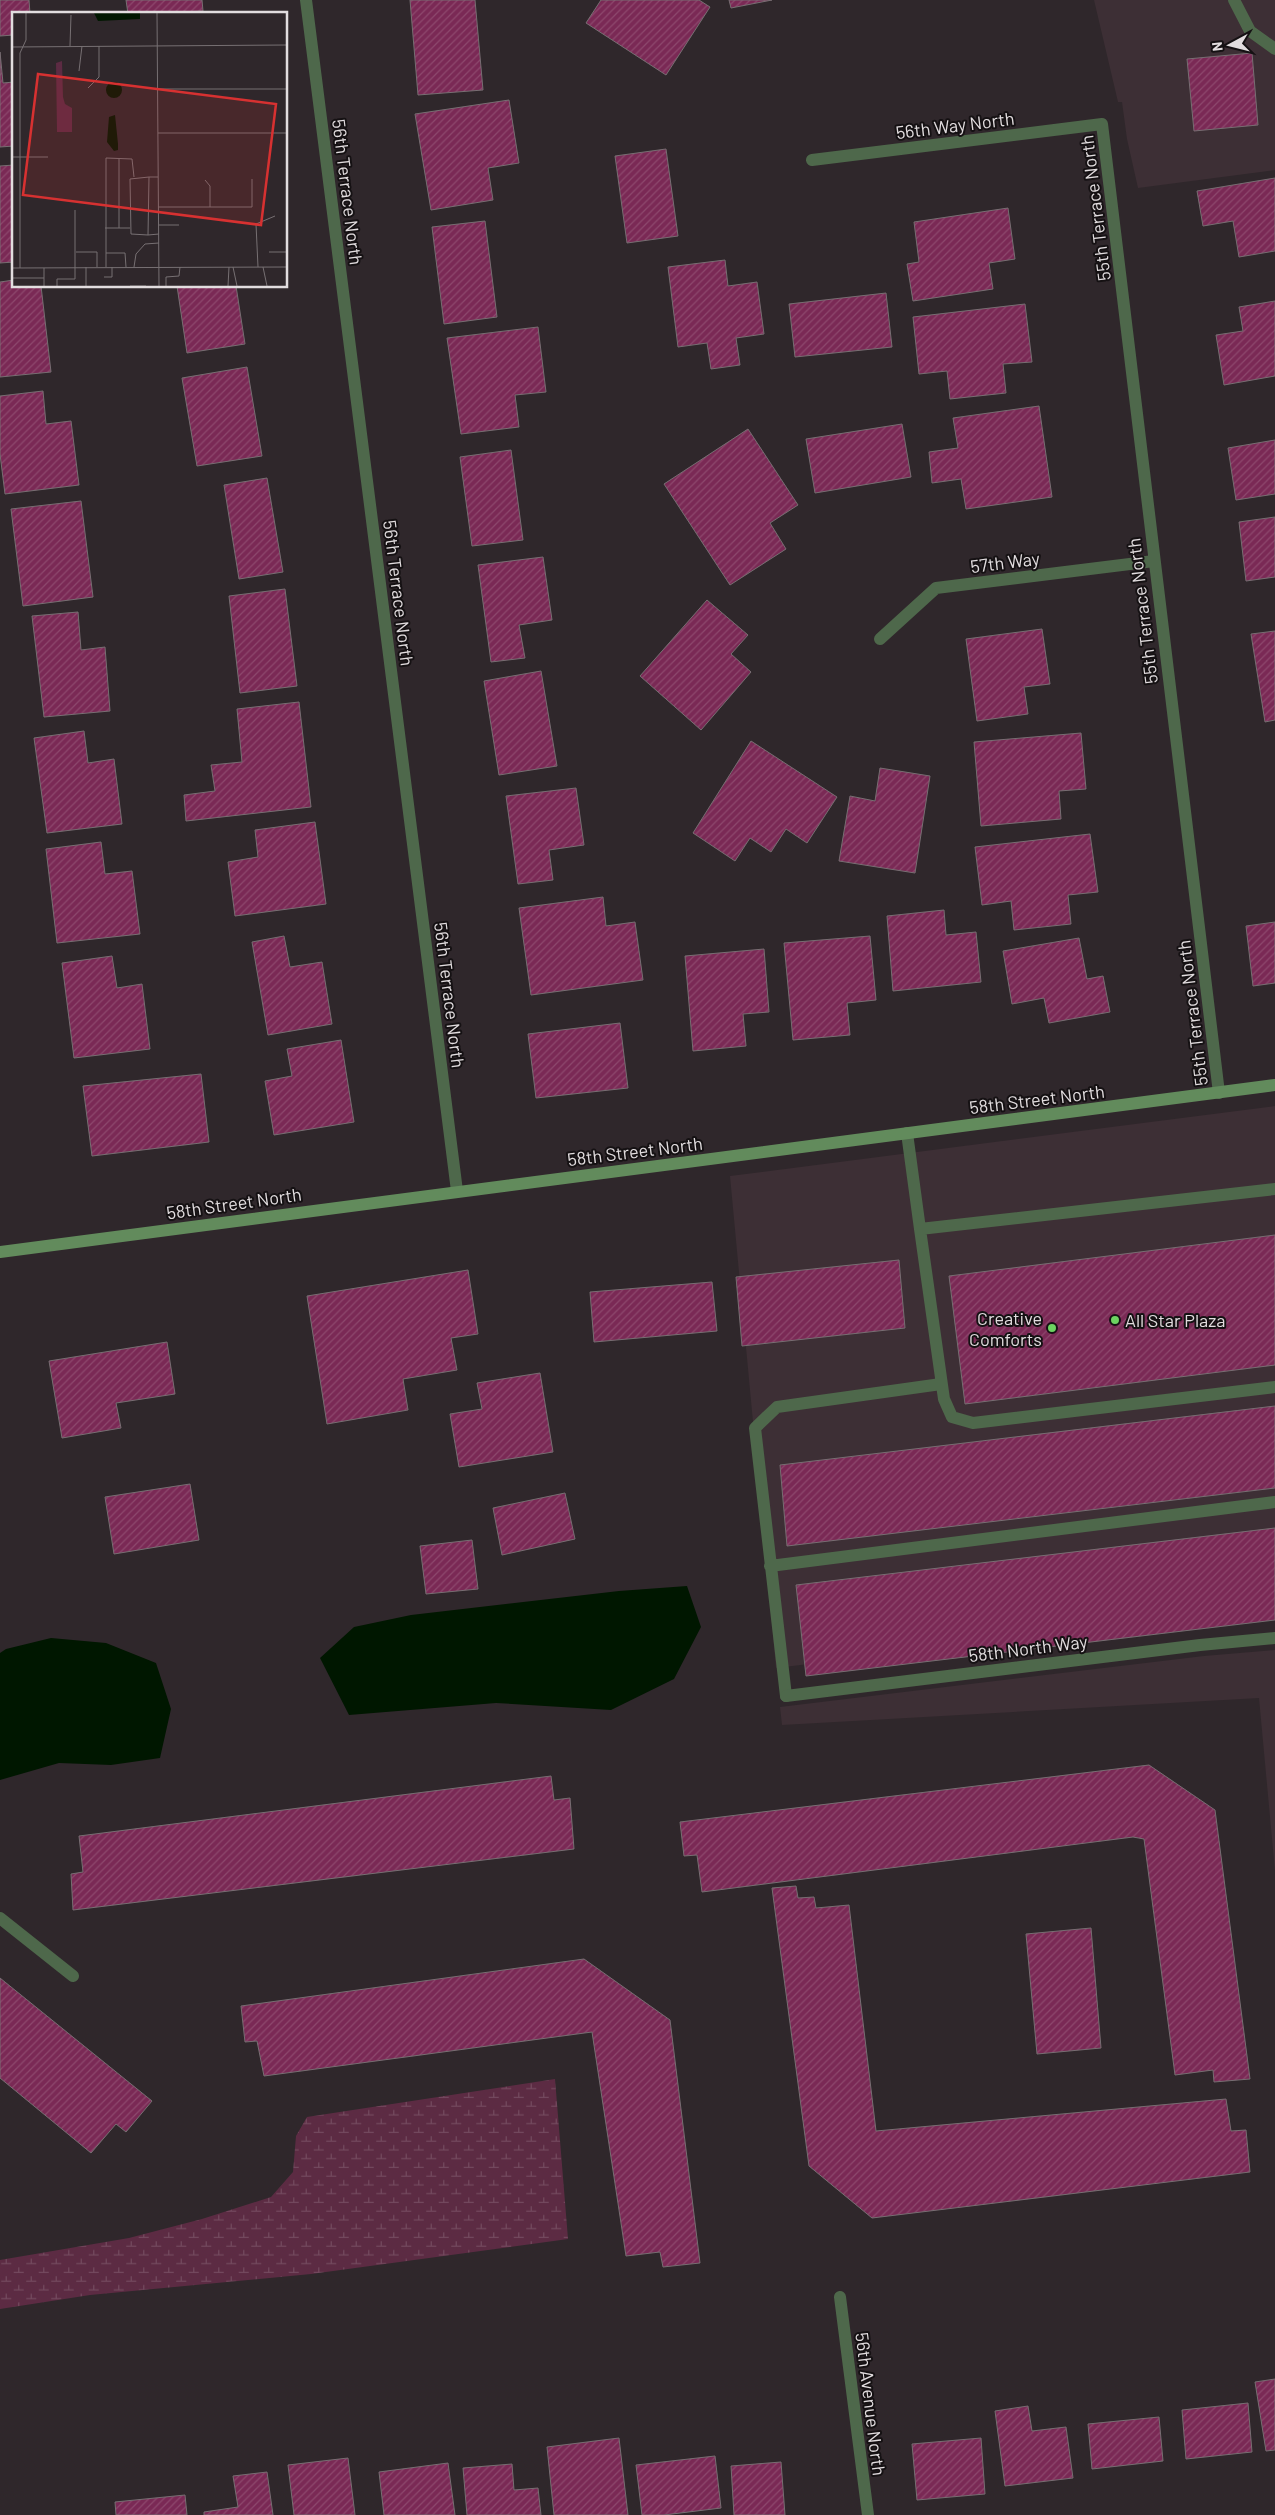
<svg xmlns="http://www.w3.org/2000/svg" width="1275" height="2515" font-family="Barlow,sans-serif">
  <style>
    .built { fill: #3d2f35 }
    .wetland { fill: url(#wetland-marsh) }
    .water { fill: #001700 }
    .building { fill: url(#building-hatch); stroke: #776e72 }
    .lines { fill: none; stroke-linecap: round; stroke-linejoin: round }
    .lane { stroke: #4e684b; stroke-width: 12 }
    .street { stroke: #4e684b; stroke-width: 12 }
    .secondary { stroke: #628b5c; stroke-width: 12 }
    .poi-dot { fill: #6dd361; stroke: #151113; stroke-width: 2 }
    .labels { text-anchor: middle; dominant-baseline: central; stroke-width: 4; stroke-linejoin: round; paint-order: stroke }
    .street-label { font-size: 18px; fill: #e2dddf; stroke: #151113 }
    .poi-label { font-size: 18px; fill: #e2dddf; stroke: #151113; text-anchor: end }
    .inset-road { fill: none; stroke: #777073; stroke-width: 1 }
    .view { fill: #d73131; fill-opacity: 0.15; stroke: #d73131; stroke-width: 2.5 }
    .inset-edge { fill: none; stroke: #e2dddf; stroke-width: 2.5 }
  </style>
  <defs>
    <pattern id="wetland-marsh" width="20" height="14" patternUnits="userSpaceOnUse" patternTransform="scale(1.25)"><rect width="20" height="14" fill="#5c2b43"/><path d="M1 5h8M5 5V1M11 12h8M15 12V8" fill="none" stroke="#73495e"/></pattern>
    <pattern id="building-hatch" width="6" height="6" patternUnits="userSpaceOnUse" patternTransform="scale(1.25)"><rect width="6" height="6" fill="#7a2955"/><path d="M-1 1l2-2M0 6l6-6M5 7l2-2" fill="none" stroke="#8d486d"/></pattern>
  </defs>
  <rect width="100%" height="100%" fill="#2f272b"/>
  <path class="built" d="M1094 0H1275V170L1138 188 1127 139 1122 102H1118Z
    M1275 1106V1611L1199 1616 776 1668 730 1176Z
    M1275 1650V1871L1259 1698 782 1725 780 1707 1204 1656Z"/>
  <path class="wetland" d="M555 2079 568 2239 311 2274 90 2295 0 2309V2260L129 2238 202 2219 271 2197 293 2172 296 2136 307 2117Z"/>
  <path class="water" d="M687 1586 701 1627 674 1679 611 1710 496 1703 349 1715 320 1658 354 1627 411 1615 619 1591Z
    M51 1638 106 1643 156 1663 171 1709 160 1758 111 1765 59 1763 0 1780V1653L6 1649Z"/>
  <path class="building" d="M0 0H29L30 14H14V35L0 36Z
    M126 0H202L203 11 128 14Z
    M410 0H475L483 90 418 95Z
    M601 0H699L710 7 666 75 586 23Z
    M729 0H772L731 8Z
    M0 52 3 83 14 82V146L0 147Z
    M1252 53 1258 125 1194 131 1187 59Z
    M509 100 519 163 488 168 493 200 431 210 415 114Z
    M666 149 678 236 627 243 615 156Z
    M14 165V262L0 263V166Z
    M1275 178V251L1239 257 1233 221 1203 226 1197 191Z
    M1008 208 1015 259 989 263 993 289 913 301 907 264 919 262 914 222Z
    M485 221 497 317 444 324 432 227Z
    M725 260 728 286 757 282 764 334 736 338 740 365 711 369 707 343 678 347 668 267Z
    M14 280V286H41L51 372 0 377V282Z
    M177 286H236L245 344 187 353Z
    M886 293 892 347 795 357 789 304Z
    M1275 301V376L1224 385 1216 335 1243 331 1239 307Z
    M1025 304 1032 362 1003 364 1006 393 950 399 947 371 919 374 913 317Z
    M538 327 546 392 515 395 519 427 461 434 447 338Z
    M247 367 262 456 197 466 182 378Z
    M43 391 46 424 71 421 79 485 5 494 0 454V396Z
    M1039 406 1052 497 966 509 961 479 932 483 929 452 958 448 953 418Z
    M902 424 911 477 815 493 806 439Z
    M748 429 798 505 770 523 786 549 730 585 664 484Z
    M1275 440V494L1236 500 1228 448Z
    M511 450 523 540 472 546 460 457Z
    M267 478 283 572 239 579 224 485Z
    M81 501 93 597 23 606 11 509Z
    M1275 517V577L1246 581 1239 522Z
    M543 557 552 620 519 625 525 658 491 662 478 565Z
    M285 589 297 686 240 693 229 596Z
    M707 600 748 635 731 654 751 672 701 730 640 676Z
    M78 612 81 650 105 647 110 711 44 717 32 616Z
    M1042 629 1050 684 1024 687 1028 714 977 721 966 639Z
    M1275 631V720L1265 722 1251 634Z
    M541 671 557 766 499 775 484 681Z
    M299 702 311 807 186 821 184 795 215 791 211 765 242 762 237 709Z
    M84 731 88 763 114 759 122 824 47 833 34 738Z
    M1081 733 1086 789 1059 791 1061 819 981 826 974 742Z
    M751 741 837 797 807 843 786 829 771 852 750 838 735 861 693 833Z
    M880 768 930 776 915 873 839 861 850 796 875 801Z
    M576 788 584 845 549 850 553 880 518 884 506 796Z
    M315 822 326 904 235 916 228 862 258 857 255 830Z
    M1090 834 1098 892 1068 895 1071 924 1014 930 1011 901 982 905 975 847Z
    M101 842 105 874 132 871 140 934 57 943 46 849Z
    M603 897 606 926 635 922 643 980 531 995 519 908Z
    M944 910 946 935 976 932 981 982 893 991 887 916Z
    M1275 922V983L1253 986 1246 926Z
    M284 936 290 967 322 962 332 1024 268 1035 252 942Z
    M870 936 876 1000 847 1003 850 1035 793 1040 784 943Z
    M1079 938 1087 979 1103 976 1110 1012 1049 1023 1044 998 1012 1004 1003 951Z
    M764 949 769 1012 743 1014 746 1046 693 1051 685 956Z
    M112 956 117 988 142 984 150 1049 74 1058 62 963Z
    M620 1023 628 1088 536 1098 528 1034Z
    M341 1040 354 1122 274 1135 265 1081 292 1076 287 1049Z
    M201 1074 209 1142 92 1156 83 1086Z
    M1275 1235V1365L965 1404 949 1276Z
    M899 1260 905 1328 742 1346 736 1277Z
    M468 1270 478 1334 451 1338 457 1370 403 1379 408 1410 327 1424 307 1296Z
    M712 1282 717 1331 594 1342 590 1292Z
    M167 1342 175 1394 116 1403 121 1428 62 1438 49 1361Z
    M540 1373 553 1452 459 1467 450 1414 482 1409 477 1383Z
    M1275 1406V1488L787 1546 780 1465Z
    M190 1484 199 1540 114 1554 105 1497Z
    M565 1493 575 1539 502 1555 493 1508Z
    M1275 1528V1620L806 1676 796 1585Z
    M472 1540 478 1589 426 1594 420 1546Z
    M1149 1765 1215 1810 1250 2079 1214 2082 1213 2070 1175 2075 1144 1839 1133 1837 702 1892 697 1855 684 1856 680 1822Z
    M551 1776 554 1800 570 1798 574 1849 73 1910 71 1874 83 1872 79 1836Z
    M796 1886 798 1898 814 1897 816 1908 849 1905 876 2131 1226 2099 1231 2131 1246 2130 1250 2172 872 2218 809 2166 772 1888Z
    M1091 1928 1101 2048 1037 2054 1026 1934Z
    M584 1959 670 2020 700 2263 663 2267 660 2252 626 2256 592 2032 264 2076 257 2041 245 2042 241 2006Z
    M0 1978 152 2101 126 2132 116 2124 91 2153 0 2078Z
    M1275 2379V2450L1266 2451 1255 2382Z
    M1248 2403 1252 2452 1186 2459 1182 2410Z
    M1028 2406 1032 2431 1066 2427 1073 2478 1005 2486 995 2411Z
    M1159 2417 1163 2461 1092 2469 1088 2424Z
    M619 2438 628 2515H554L547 2447Z
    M981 2438 985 2494 917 2500 912 2444Z
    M715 2456 721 2508 664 2515H642L636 2465Z
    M348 2458 355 2515H294L288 2465Z
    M781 2462 785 2515H734L731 2466Z
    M448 2463 455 2515H384L379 2472Z
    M512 2464 514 2490 538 2488 541 2515H467L463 2468Z
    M267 2472 273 2515H204V2512L238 2507 233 2476Z
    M185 2495 187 2515H116L115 2502Z"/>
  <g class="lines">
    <path class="lane" d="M1234 0 1250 31 1275 49
      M907 1133 920 1229 1275 1189
      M920 1229 944 1399 952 1417 973 1423 1275 1387
      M770 1566 1275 1502
      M786 1696 755 1428 777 1407 941 1384
      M0 1918 73 1976"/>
    <path class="street" d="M306 0 457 1191
      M812 160 1102 124 1219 1093
      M880 639 936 588 1154 561
      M786 1696 1200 1645 1275 1638
      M840 2297 868 2515"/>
    <path class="secondary" d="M0 1252 1275 1085"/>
  </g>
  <g class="poi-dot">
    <circle cx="1115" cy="1320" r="5"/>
    <circle cx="1052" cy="1328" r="5"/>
  </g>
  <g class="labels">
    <g class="street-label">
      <text transform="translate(955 125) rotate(-7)">56th Way North</text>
      <text transform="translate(348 192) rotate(83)">56th Terrace North</text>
      <text transform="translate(1095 208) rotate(-97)">55th Terrace North</text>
      <text transform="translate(1005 562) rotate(-7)">57th Way</text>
      <text transform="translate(399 593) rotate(83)">56th Terrace North</text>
      <text transform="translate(1142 611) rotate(-97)">55th Terrace North</text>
      <text transform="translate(450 995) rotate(83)">56th Terrace North</text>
      <text transform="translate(1192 1013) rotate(-97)">55th Terrace North</text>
      <text transform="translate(1037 1099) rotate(-7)">58th Street North</text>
      <text transform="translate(635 1151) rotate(-7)">58th Street North</text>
      <text transform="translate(234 1203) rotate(-8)">58th Street North</text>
      <text transform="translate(1028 1648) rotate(-7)">58th North Way</text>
      <text transform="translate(871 2404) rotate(83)">56th Avenue North</text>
    </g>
    <g class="poi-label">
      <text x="1042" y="1318">Creative<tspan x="1042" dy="21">Comforts</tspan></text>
      <text x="1125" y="1320" text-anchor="start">All Star Plaza</text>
    </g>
  </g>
  <g transform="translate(12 12)">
    <rect width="275" height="275" fill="#2f272b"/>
    <path d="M50 49 51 85 53 92 60 96V120H45L44 51Z" fill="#5c2b43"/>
    <path d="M82 1H128V7L86 9ZM94 78a8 8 0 1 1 16 0a8 8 0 1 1-16 0ZM103 103 106 132V138L102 139 95 130 97 105Z" fill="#001700"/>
    <path class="inset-road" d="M145 1 147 274M58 34 59 3M0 35 275 33M67 59 70 34M76 76 87 65V34M145 77H275M146 121H275M0 145H36M107 147V216M146 165H137L136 223 147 222M193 168 198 174V195M146 195H240V167M147 213H167M93 216H118M136 223 119 222 118 167 137 165M64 240H85V255M257 240H275M94 241H113L114 255M94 255V146L120 147 122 165M122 255 124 242 133 232 147 231M221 255 225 274M246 255 244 212 263 204M251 255 255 274M0 256 275 255M8 256V41L14 28V1M32 256V274M92 265H100V255M0 266H32M45 274V267H63V198M74 274V255M118 274H134M154 274V265L167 264 168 255M216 274 217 255"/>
    <path class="view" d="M26 62 264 92 249 213 11 183Z"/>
    <rect width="275" height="275" class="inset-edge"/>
  </g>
  <g transform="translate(1230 45) rotate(263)" stroke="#151113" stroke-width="4" paint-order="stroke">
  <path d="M0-4L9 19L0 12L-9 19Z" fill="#e2dddf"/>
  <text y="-8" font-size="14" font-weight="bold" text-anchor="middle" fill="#e2dddf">N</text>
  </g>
</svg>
